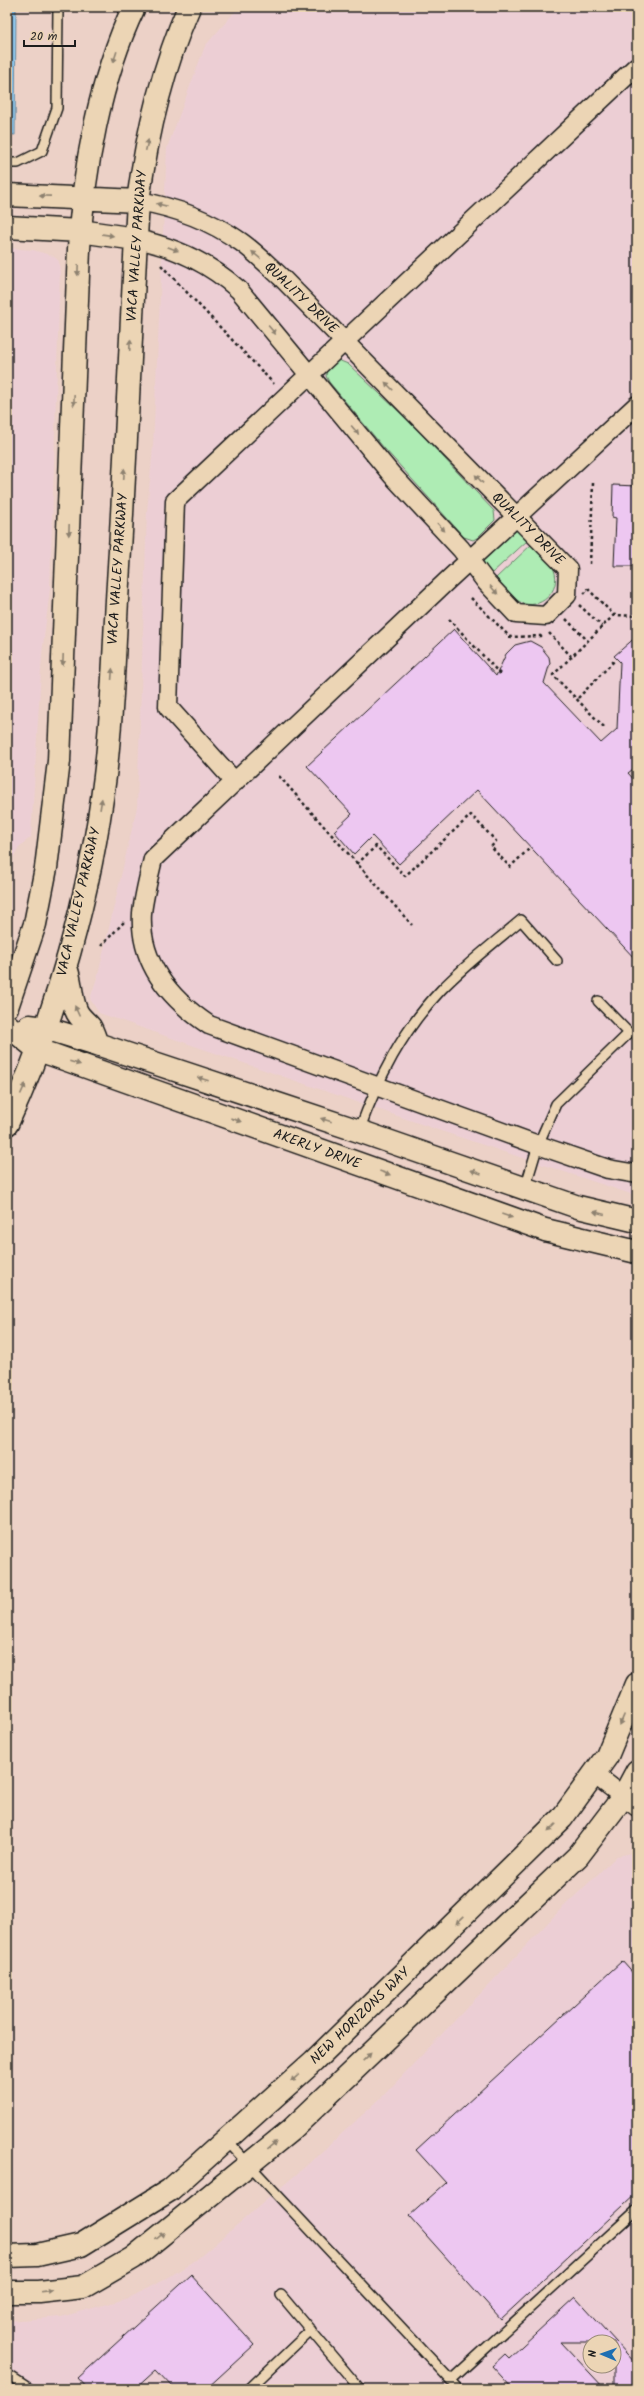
<svg xmlns="http://www.w3.org/2000/svg" width="644" height="2396" font-family="Kalam,sans-serif">
  <style>
    .built { fill: #ecced4; fill-rule: evenodd }
    .green { fill: #aeecb4; stroke: #658468 }
    .water { fill: #91cbf1; stroke: #62859c }
    .building { fill: #edc7f1; stroke: #1c1c1c }
    .lines { fill: none; stroke-linecap: round; stroke-linejoin: round }
    .lane-casing { stroke: #1c1c1c; stroke-width: 12 }
    .street-casing { stroke: #1c1c1c; stroke-width: 21 }
    .secondary-casing { stroke: #1c1c1c; stroke-width: 25 }
    .path { stroke: #1c1c1c; stroke-width: 2.5; stroke-dasharray: 3 3; stroke-linecap: butt }
    .lane { stroke: #ecd5b5; stroke-width: 9 }
    .street { stroke: #ecd5b5; stroke-width: 18 }
    .secondary { stroke: #ecd5b5; stroke-width: 22 }
    .oneway { fill: #8e8270 }
    .labels { text-anchor: middle; dominant-baseline: central; stroke-width: 3.5; stroke-linejoin: round; paint-order: stroke }
    .street-label { font-size: 14px; fill: #1c1c1c; stroke: #ecd5b5 }
  </style>
  <rect width="100%" height="100%" fill="#ecd1c7"/>
  <filter id="ink" filterUnits="userSpaceOnUse"><feTurbulence type="fractalNoise" baseFrequency=".025" numOctaves="2"/><feDisplacementMap in="SourceGraphic" scale="8" xChannelSelector="R" yChannelSelector="G"/><feConvolveMatrix kernelMatrix="1 2 1 2 8 2 1 2 1" color-interpolation-filters="sRGB"/></filter>
  <g filter="url(#ink)">
    <path class="built" d="M239 7H637V1196L441 1131 99 1013 90 999 98 975 137 807 147 512 153 446 167 148 205 46Z
      M7 248 33 250 53 256 59 261 60 272 50 589 42 654 31 837 19 847 7 868Z
      M637 1852V2389H7V2321L61 2317 129 2298 169 2277 196 2260 306 2166 381 2098 559 1911 617 1856ZM590 2342H614V2366H590Z"/>
    <path class="green" d="M338 360 348 364 410 422 494 511 495 520 477 538 473 540 464 537 384 448 329 382 326 376 327 369Z
      M517 530 528 540 491 574 483 561Z
      M532 544C539 552 550 560 554 570 562 590 540 612 520 602 511 597 503 585 496 578Z"/>
    <path class="water" d="M7 7H16L15 135 7 134Z"/>
    <path class="building" d="M613 485 637 486V566H614L616 518 612 517Z
      M454 629 496 676 506 654 515 645 530 641 541 647 549 657 550 663 544 683 601 743 617 729 620 662 614 656 637 636V766L628 773 637 783V961L477 790 399 864 372 836 354 854 334 831 352 814 307 766Z
      M622 1961 637 1978V2193L501 2319 409 2216 446 2183 416 2150Z
      M191 2275 254 2345 206 2389H174L156 2370 135 2389H88L78 2378Z
      M575 2297 637 2365V2389H614V2342H561L605 2389H513L492 2366 505 2354 509 2358Z"/>
    <g class="lines">
      <g class="lane-casing">
        <path id="lane" d="M7 163H18L42 151 57 108 58 7
          M359 1131C378 1079 402 1031 441 990 465 965 494 943 521 920L557 961
          M525 1188 538 1145 556 1104 629 1033 598 1001
          M226 2140 459 2389
          M281 2295 360 2389
          M7 2374 30 2389
          M451 2380 637 2210
          M249 2389 311 2330"/>
      </g>
      <g class="street-casing">
        <path id="street" d="M136 239C176 247 209 263 239 290L392 475 461 549 486 582 516 614 546 616 567 595 568 569 281 277C268 265 255 252 241 242 211 221 174 207 138 201
          M637 405 449 579 153 859C149 876 144 895 142 913 139 963 170 999 209 1025L538 1145 608 1169 637 1174
          M235 782 168 707 175 501 637 66
          M594 1774 637 1807"/>
      </g>
      <g class="secondary-casing">
        <path id="secondary" d="M7 195 138 201
          M7 227 80 231 136 239
          M66 968C72 982 70 996 76 1010 79 1018 85 1021 90 1027 93 1032 95 1039 97 1044
          M7 1007 35 924 46 868 59 761 79 249C83 171 100 78 134 7
          M7 1025 38 1050 53 1055 545 1230 637 1252
          M29 1026 45 1028 97 1044 359 1131 578 1207 637 1221
          M7 1124C56 1018 91 891 105 776 113 712 114 647 118 583 126 455 131 328 138 201 147 134 162 69 189 7
          M7 2256 37 2255 81 2245 170 2190 314 2061 562 1818 607 1756 637 1684
          M7 2292H39L83 2287 133 2258 291 2130 578 1856 623 1797 637 1771"/>
      </g>
      <path class="path" d="M161 265 274 384
        M590 564 593 483
        M584 594 588 589 614 615 637 616
        M471 598 510 637 541 636 543 634
        M579 605 602 626
        M449 619 501 675
        M566 619 587 640
        M549 633 571 656
        M578 698 615 660
        M604 727 553 675 614 615
        M279 776 412 925
        M357 864 376 846 405 876 471 815 496 841 491 847 510 867 531 847
        M101 946 124 922"/>
      <use href="#lane" class="lane"/>
      <use href="#street" class="street"/>
      <use href="#secondary" class="secondary"/>
    </g>
    <defs><path id="oneway-solid" d="M-6-.8H1V-3.2L6.5 0L1 3.2V.8H-6Z"/></defs>
    <g class="oneway">
      <use href="#oneway-solid" transform="translate(115 57) rotate(108)"/>
      <use href="#oneway-solid" transform="translate(147 145) rotate(-77)"/>
      <use href="#oneway-solid" transform="translate(45 196) rotate(-179)"/>
      <use href="#oneway-solid" transform="translate(162 205) rotate(-167)"/>
      <use href="#oneway-solid" transform="translate(108 235) rotate(8)"/>
      <use href="#oneway-solid" transform="translate(173 249) rotate(21)"/>
      <use href="#oneway-solid" transform="translate(256 255) rotate(-140)"/>
      <use href="#oneway-solid" transform="translate(78 270) rotate(92)"/>
      <use href="#oneway-solid" transform="translate(272 330) rotate(50)"/>
      <use href="#oneway-solid" transform="translate(130 345) rotate(-87)"/>
      <use href="#oneway-solid" transform="translate(389 386) rotate(-135)"/>
      <use href="#oneway-solid" transform="translate(74 400) rotate(92)"/>
      <use href="#oneway-solid" transform="translate(355 430) rotate(50)"/>
      <use href="#oneway-solid" transform="translate(124 474) rotate(-87)"/>
      <use href="#oneway-solid" transform="translate(479 479) rotate(-133)"/>
      <use href="#oneway-solid" transform="translate(441 527) rotate(47)"/>
      <use href="#oneway-solid" transform="translate(69 530) rotate(92)"/>
      <use href="#oneway-solid" transform="translate(494 590) rotate(48)"/>
      <use href="#oneway-solid" transform="translate(63 660) rotate(92)"/>
      <use href="#oneway-solid" transform="translate(112 674) rotate(-86)"/>
      <use href="#oneway-solid" transform="translate(101 804) rotate(-81)"/>
      <use href="#oneway-solid" transform="translate(77 1011) rotate(-114)"/>
      <use href="#oneway-solid" transform="translate(75 1063) rotate(18)"/>
      <use href="#oneway-solid" transform="translate(203 1079) rotate(-162)"/>
      <use href="#oneway-solid" transform="translate(23 1089) rotate(-66)"/>
      <use href="#oneway-solid" transform="translate(236 1120) rotate(20)"/>
      <use href="#oneway-solid" transform="translate(326 1120) rotate(-162)"/>
      <use href="#oneway-solid" transform="translate(476 1172) rotate(-160)"/>
      <use href="#oneway-solid" transform="translate(385 1173) rotate(20)"/>
      <use href="#oneway-solid" transform="translate(599 1213) rotate(-166)"/>
      <use href="#oneway-solid" transform="translate(507 1216) rotate(19)"/>
      <use href="#oneway-solid" transform="translate(622 1720) rotate(113)"/>
      <use href="#oneway-solid" transform="translate(552 1828) rotate(135)"/>
      <use href="#oneway-solid" transform="translate(460 1920) rotate(136)"/>
      <use href="#oneway-solid" transform="translate(367 2057) rotate(-44)"/>
      <use href="#oneway-solid" transform="translate(295 2078) rotate(138)"/>
      <use href="#oneway-solid" transform="translate(272 2145) rotate(-39)"/>
      <use href="#oneway-solid" transform="translate(160 2236) rotate(-39)"/>
      <use href="#oneway-solid" transform="translate(46 2291) rotate(-7)"/>
    </g>
  </g>
  <g class="labels">
    <g class="street-label">
      <text transform="translate(137 246) rotate(-86)">VACA VALLEY PARKWAY</text>
      <text transform="translate(301 298) rotate(44)">QUALITY DRIVE</text>
      <text transform="translate(528 529) rotate(45)">QUALITY DRIVE</text>
      <text transform="translate(118 569) rotate(-86)">VACA VALLEY PARKWAY</text>
      <text transform="translate(79 902) rotate(-77)">VACA VALLEY PARKWAY</text>
      <text transform="translate(317 1149) rotate(20)">AKERLY DRIVE</text>
      <text transform="translate(360 2016) rotate(-44)">NEW HORIZONS WAY</text>
    </g>
  </g>
  <rect width="644" height="2396" fill="none" stroke="#ecd5b5" stroke-width="24"/>
  <rect x="12" y="12" width="620" height="2372" fill="none" stroke="#1c1c1c" stroke-width="1.5" filter="url(#ink)"/>
  <g transform="translate(602 2354) rotate(272)"><circle r="19" fill="#ecd5b5" stroke="#998b78"/>
  <path d="M0-3L7 15L0 10L-7 15Z" fill="#1f6fb2"/>
  <text y="-6" font-size="11" font-weight="bold" text-anchor="middle" fill="#1c1c1c">N</text>
  </g>
  <path d="M24 40v6h51v-6" fill="none" stroke="#1c1c1c" stroke-width="2"/>
  <text x="30" y="40" font-size="12" fill="#1c1c1c" stroke="#ecd5b5" stroke-width="3" paint-order="stroke">20 m</text>
</svg>
